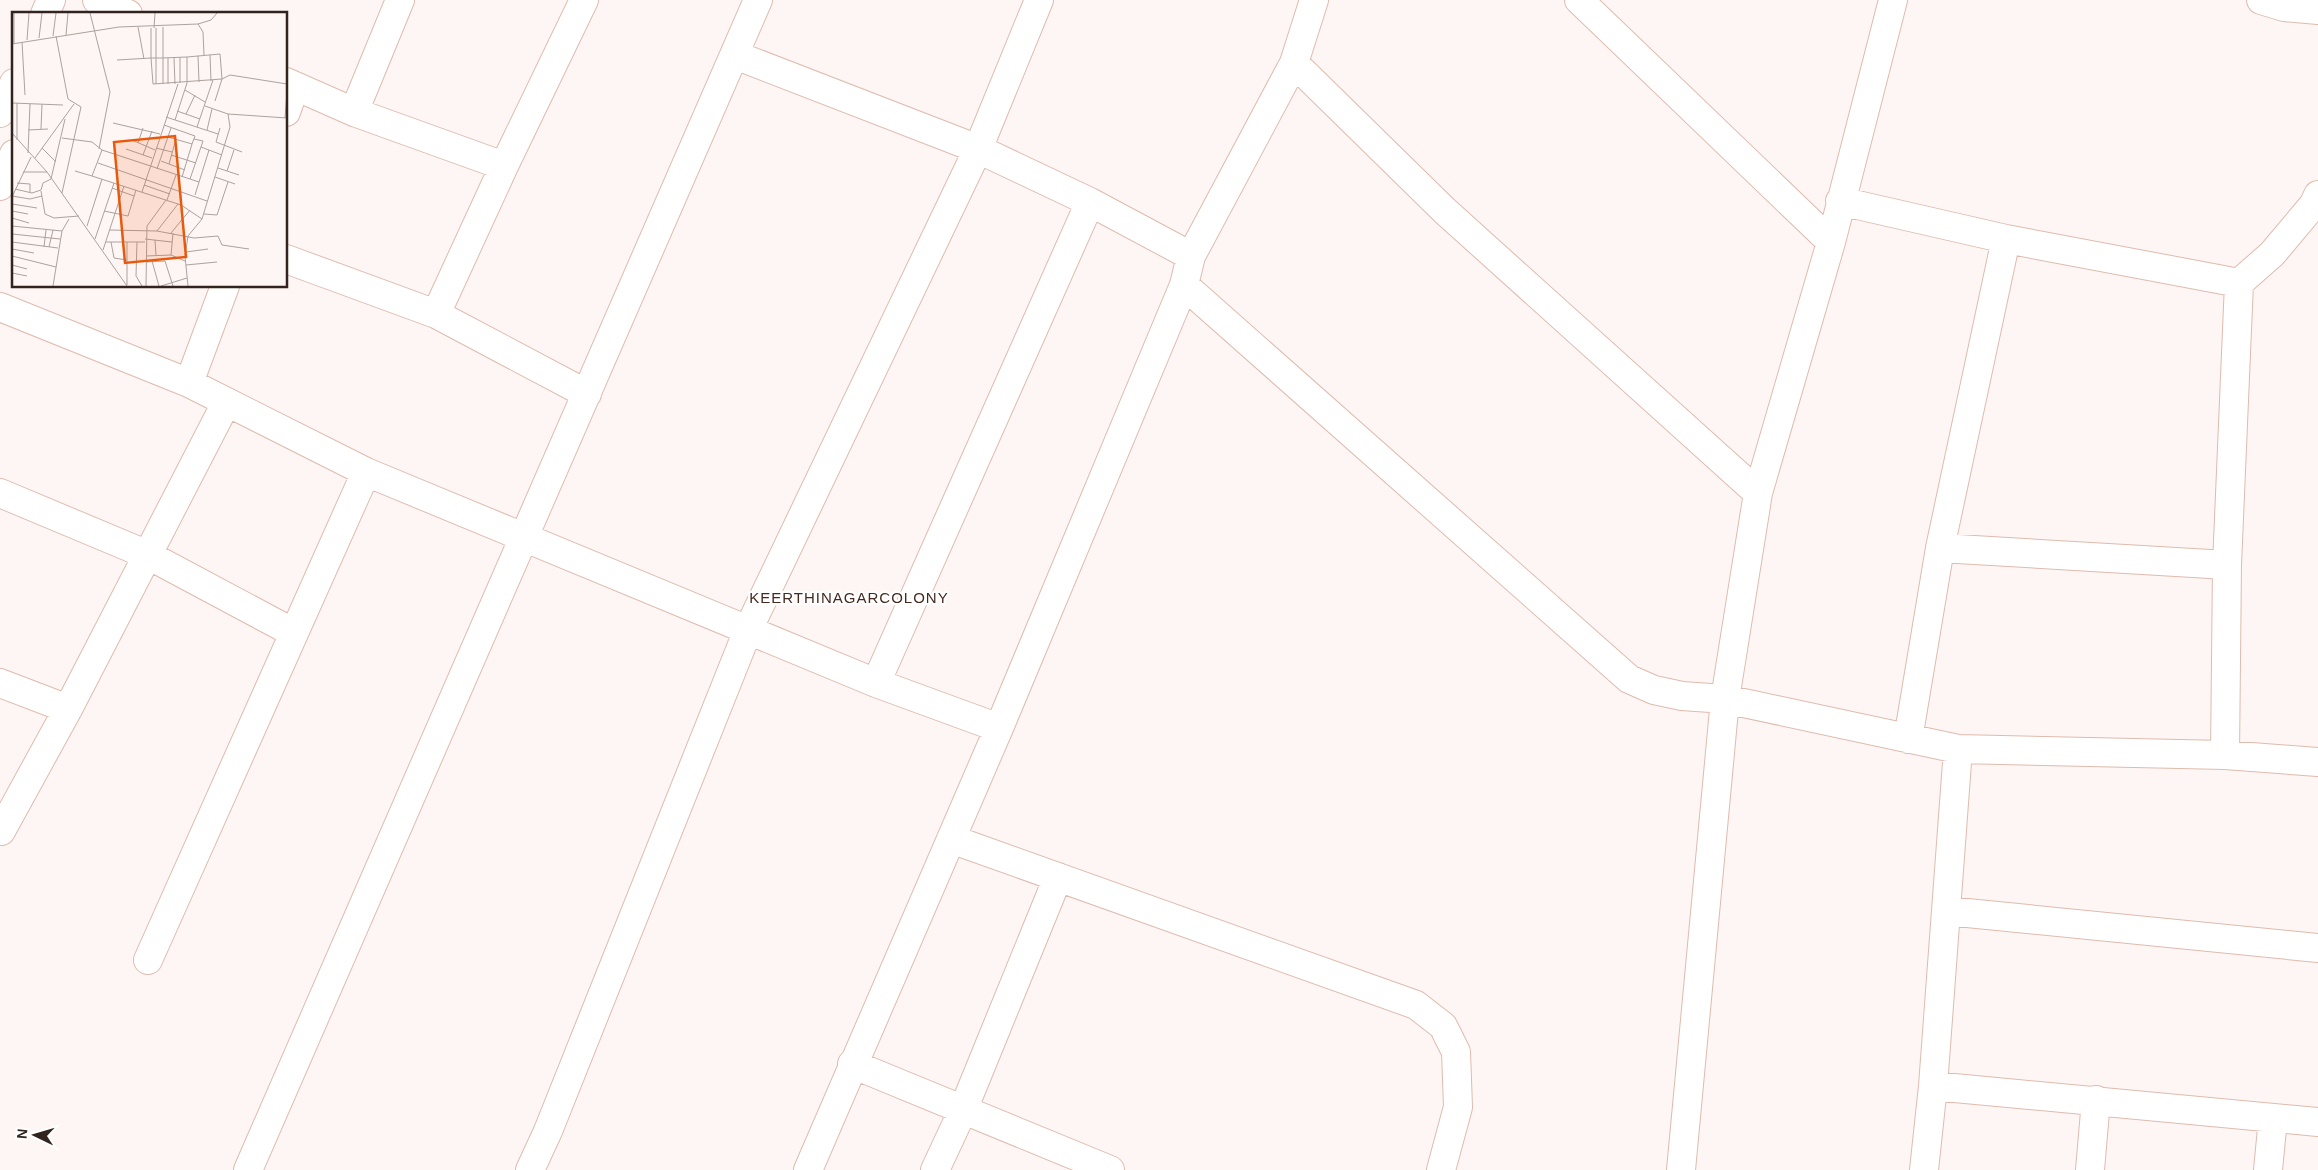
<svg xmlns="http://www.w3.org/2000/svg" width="2318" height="1170" font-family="Arial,sans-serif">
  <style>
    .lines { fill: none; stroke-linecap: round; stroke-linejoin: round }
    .street-casing { stroke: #dfbbae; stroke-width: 30 }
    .street { stroke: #fff; stroke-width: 28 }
    .labels { text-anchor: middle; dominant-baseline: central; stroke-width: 4.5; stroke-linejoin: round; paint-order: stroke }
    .neighbourhood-label { font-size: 15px; letter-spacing: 1px; fill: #462a20; stroke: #fff }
    .inset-road { fill: none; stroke: #aca29f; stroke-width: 1 }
    .view { fill: #e8590c; fill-opacity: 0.15; stroke: #e8590c; stroke-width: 2.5 }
    .inset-edge { fill: none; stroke: #31241f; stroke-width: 2.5 }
  </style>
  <rect width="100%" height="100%" fill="#fef6f4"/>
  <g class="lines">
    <g class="street-casing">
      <path id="street" d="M97 0 128 14
        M1579 0 1831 242
        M2261 0 2284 7 2318 10
        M45 14 51 0
        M735 55 978 149 1090 202 1191 256
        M1294 63 1445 211 1758 493
        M286 82 354 112 504 166
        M286 112 295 86
        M354 112 400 0
        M0 113 14 83
        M0 186 14 154
        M1840 201 2006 239 2239 283
        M286 259 436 314 587 394
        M1184 285 1629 679 1654 690 1682 696 1725 699 1958 749 2225 755 2318 762
        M0 307 189 383 366 472 876 683 999 728
        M436 314 504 166 584 0
        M189 383 225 286
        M0 493 148 555 294 633
        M1940 548 2227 565
        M0 683 68 709
        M876 683 1090 202
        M1908 739 1940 548 2006 239
        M2225 755 2227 565 2239 283 2272 254 2314 204 2318 195
        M1 831 68 709 226 403
        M951 839 1416 1005 1443 1026 1456 1052 1458 1107 1441 1170
        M1947 911 2318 948
        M148 960 366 472
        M852 1064 1110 1170
        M1933 1086 2318 1122
        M248 1170 758 0
        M530 1170 548 1131 748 630 978 149 1039 0
        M808 1170 999 728 1184 285 1191 256 1294 63 1314 0
        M935 1170 963 1110 1058 877
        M1681 1170 1725 699 1758 493 1831 242 1893 0
        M1924 1170 1933 1086 1958 749
        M2090 1170 2096 1100
        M2268 1170 2273 1118"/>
    </g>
    <use href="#street" class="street"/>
  </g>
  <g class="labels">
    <g class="neighbourhood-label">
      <text x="849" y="597">KEERTHINAGARCOLONY</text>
    </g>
  </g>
  <g transform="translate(12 12)">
    <rect width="275" height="275" fill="#fef6f4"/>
    <path class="inset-road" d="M2 1V31M78 1 98 80 87 137M186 12 191 20 192 43M126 15 132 47M151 15V72M142 16 143 1M144 16V72M54 23 56 1M41 24 44 1M44 24 56 87 69 95 50 181M27 26 30 1M15 28 17 1M10 30 13 83M0 32 107 15 186 12 199 8 205 1M198 43 199 69M186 44 187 70M168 45V71M156 46V72M162 46 163 72M105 48 139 46H150L175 45 208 42 210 67 141 72 139 46V16M173 78 193 90M203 89 210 67 218 63 275 72M0 91 51 93M193 94 216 102 275 106M165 99 188 107M174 102 183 83M154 105 206 122M273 106 275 81M163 108 175 71V45M101 111 148 122M152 113 183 124 180 132 156 125M185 115 201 68M208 116 204 130 230 140M29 117 30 92M16 118 36 117M195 118 200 97M0 121 35 160 115 274M50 126 80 130 90 138 187 170M5 128V91M120 128 143 138M126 131 131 116M189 135 210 143M30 136 44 150M144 136 160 140M114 137 140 146M90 138 80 164 169 193 190 207M16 141 18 92M131 143 140 119M159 143 184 151M23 146 62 92M149 149 173 158M86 151 195 189M157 152 164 127M206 156 227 163M145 157 159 116M63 159 80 164M215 159 222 138M11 160H35M170 165 180 132M203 165 223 172M178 167 191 129 182 127M5 171 18 172V180M132 173 158 182M100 176 122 184M3 177 20 181 29 178 31 171 39 167 53 107M29 179 33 202 42 206 67 204M130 180 166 72M183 183 197 138M0 184 18 187 30 184M0 185 19 145M155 188 164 163M0 192 25 196M0 199 16 202M92 199 116 204 124 178M192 202 205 203 216 170M0 206 17 211M0 214 50 219M75 214 90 167M97 218 145 219 182 226 206 224 210 233 237 237M145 219 166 192M159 221 178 198M0 222 48 227M83 227 102 171M133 227 160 230M143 228 144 243M0 230 46 236M94 230H133M99 230 102 246 115 248M125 230 124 264 130 274M32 235 34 218M37 235 41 218M0 237 22 241M91 238 112 174M174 240 196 237M159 243 161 221M0 244 44 255M134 244 159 243 173 249M140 249 147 274M134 250 153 249 161 274M0 253 15 257M174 253 205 250M0 261 15 264M115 273V230M41 274 50 219 57 207M134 274 135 214 154 188M149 274 175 266M176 274 173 244 176 224 190 207 218 115 216 102"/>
    <path class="view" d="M163 124 174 245 113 251 102 130Z"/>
    <rect width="275" height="275" class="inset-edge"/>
  </g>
  <g transform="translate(35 1135) rotate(275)" stroke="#ffffff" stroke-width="4" paint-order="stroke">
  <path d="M0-4L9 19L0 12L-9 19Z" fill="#31241f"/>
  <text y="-8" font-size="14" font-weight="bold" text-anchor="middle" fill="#31241f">N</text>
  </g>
</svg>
